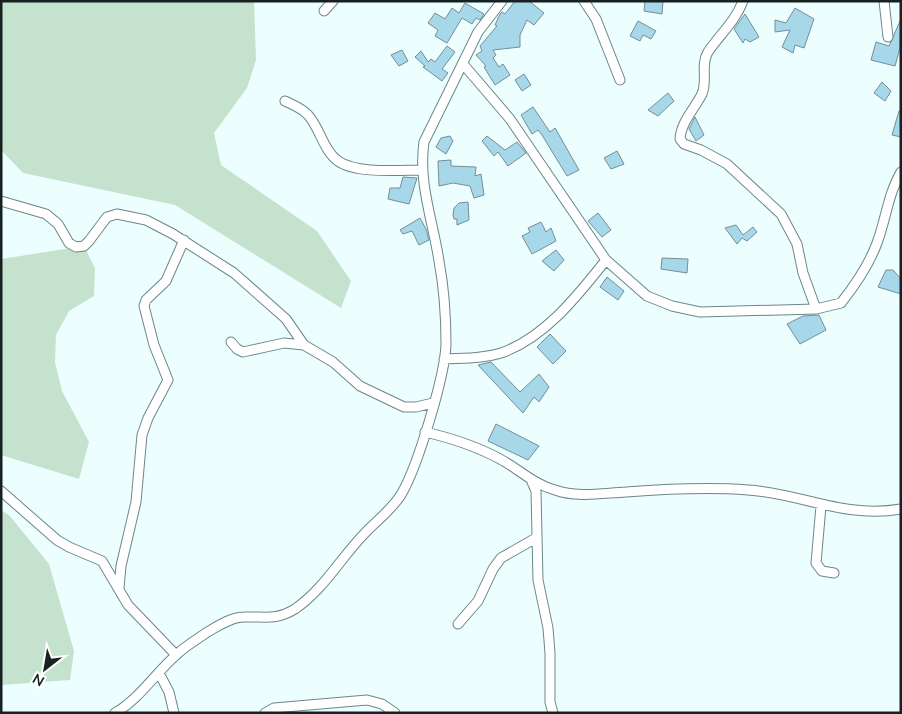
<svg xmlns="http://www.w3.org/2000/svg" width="902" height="714" font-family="Mulish,sans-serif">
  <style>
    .green { fill: #c4e2cd }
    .building { fill: #a6d8ea; stroke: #768d96 }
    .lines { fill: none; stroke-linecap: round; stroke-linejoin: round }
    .street-casing { stroke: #6c8687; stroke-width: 11 }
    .street { stroke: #fff; stroke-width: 9 }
  </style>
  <rect width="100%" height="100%" fill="#edfeff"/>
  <path class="green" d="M1 1H254L256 60 247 88 214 133 221 165 317 231 351 281 341 308 175 205 23 173 3 152 1 148Z
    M84 246 95 268 94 296 69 311 56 335 55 362 62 391 89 442 79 479 1 455V259Z
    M1 510 9 515 49 564 74 651 70 680 1 685Z"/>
  <path class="building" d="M515 1H529L544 13 534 25 527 20 520 35V47L493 50 496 55 493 58 499 67 503 64 510 75 495 85 484 67 486 66 476 55 482 51 480 46 497 26 495 25 500 14 502 12 505 14Z
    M645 1H663L662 14 644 11Z
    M465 3 484 14 480 20 476 18 472 24 462 18 447 43 435 36 438 30 428 23 435 13 445 19 452 8 459 13Z
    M795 8 814 19 804 48 795 45 793 53 782 47 790 30 775 32V20L786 23Z
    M745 14 759 37 750 42 745 39 743 43 734 29Z
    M901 19 900 48 895 66 871 60 876 42 889 46Z
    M638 21 656 31 651 39 643 35 640 41 630 36Z
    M447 46 455 52 442 69 448 73 442 81 423 67 425 66 415 57 421 51 428 62 431 59 435 62Z
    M402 50 408 61 399 66 391 55Z
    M524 74 531 85 522 91 515 80Z
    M882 82 891 91 885 101 874 93Z
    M668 93 674 101 658 116 648 110Z
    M533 107 550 132 555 128 579 170 567 176 542 135 538 130 532 134 521 115Z
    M899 111H901V137L892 135Z
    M695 117 704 135 696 141 689 129Z
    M450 136 453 141 446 154 436 147 441 138Z
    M487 136 505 150 517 142 526 153 508 166 498 152 494 156 482 141Z
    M617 151 624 164 611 169 604 158Z
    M451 160V166L476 167 475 176 481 174 484 195 474 198 470 186 453 183 439 186 438 161Z
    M403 177 417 178 409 204 388 199 390 188H400Z
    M468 202 469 220 457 225V219H454L453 215 454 208 459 203Z
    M598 213 611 230 602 237 588 221Z
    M420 218 426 229 429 240 419 245 412 231 403 234 400 230Z
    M541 222 546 232 551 228 556 241 532 254 522 236 530 232 528 228Z
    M736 225 743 235 753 227 757 232 747 241 742 238 737 244 725 228Z
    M556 250 564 260 554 271 542 261Z
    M662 258 688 259 687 273 661 269Z
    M886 270H893L901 279V294L878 287Z
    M607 277 624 291 618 300 600 287Z
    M819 315 826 330 800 344 787 324 803 316Z
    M550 334 566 351 553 364 537 347Z
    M491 362 520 392 539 374 549 387 539 402 534 397 523 413 478 365Z
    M496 424 539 446 528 460 488 441Z"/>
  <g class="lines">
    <g class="street-casing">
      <path id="street" d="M584 1 596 19 620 80
        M743 1C735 22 720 34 708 52 700 65 708 80 702 94 695 108 681 122 680 139L684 144 701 150 727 164 781 214 797 244 803 273 816 309
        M884 1 888 37
        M324 11 333 1
        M463 64 510 119 606 260 647 296 672 306 700 312 816 309 841 303C856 284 869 265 877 243 886 219 888 194 901 172
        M285 101C293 105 302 108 308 115 320 128 323 150 338 161 356 174 400 170 422 170
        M1 201 46 214 58 224 69 243 76 247 84 246 89 241 107 217 117 214 146 220 173 234 234 273 286 319 304 345 333 362 360 386 404 407H416L433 403
        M231 342 237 349 243 352 284 343 304 345
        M444 359C463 358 482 359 501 353 545 338 578 295 606 260
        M425 432C451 438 476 446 500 459 519 469 533 484 555 490 578 498 603 493 626 492 666 489 708 487 748 490 801 493 844 519 901 509
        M532 482 536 491 538 580 548 628 550 653V702L553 713
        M1 491 57 540 69 547 102 561 128 605 176 655
        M821 506 816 563 822 571 834 573
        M119 588 121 566 136 502 142 435 148 418 168 380 154 345 144 306 146 300 166 281 184 240
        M458 624 478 601 493 569 501 558 536 538
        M159 673 169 692 174 713
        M115 713C139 699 155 674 175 656 184 647 196 640 206 633 216 627 231 617 244 617 264 616 275 621 295 609 323 590 340 559 364 534 376 521 393 509 402 493 418 465 445 376 446 344 446 317 444 288 439 261 433 221 418 183 424 142L478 32 502 1
        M265 713 274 708 367 700 382 704 395 713"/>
    </g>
    <use href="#street" class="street"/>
  </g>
  <rect width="902" height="714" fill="none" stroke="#172122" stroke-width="5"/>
  <g transform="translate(45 669) rotate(211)" stroke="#ffffff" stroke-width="4" paint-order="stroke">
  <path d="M0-4L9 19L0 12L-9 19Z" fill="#172122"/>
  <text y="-8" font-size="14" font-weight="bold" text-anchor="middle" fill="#172122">N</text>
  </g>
</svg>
